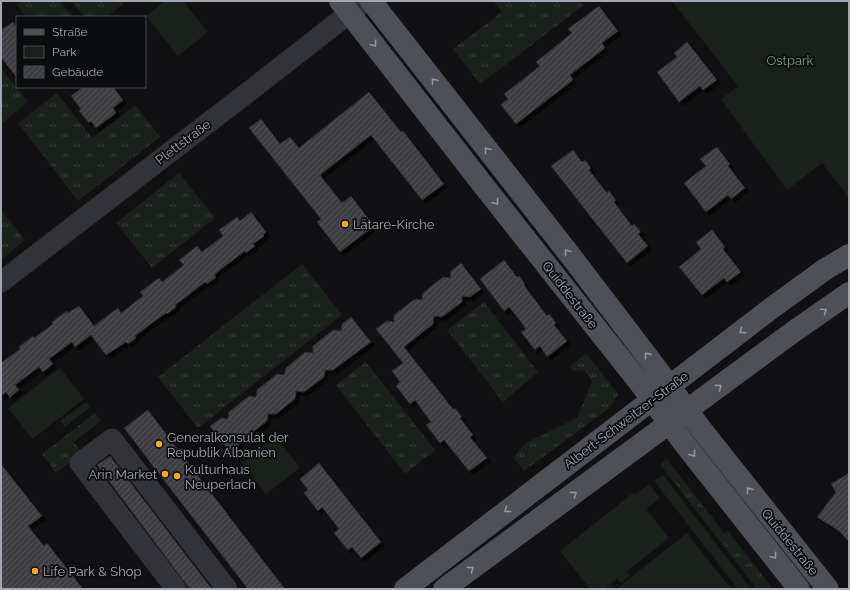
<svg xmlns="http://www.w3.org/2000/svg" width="850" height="590" font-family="Raleway,sans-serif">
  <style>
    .grass { fill: url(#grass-tufts) }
    .park { fill: #19211a }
    .building { fill: url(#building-hatch); stroke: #2b2b30; filter: url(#shadow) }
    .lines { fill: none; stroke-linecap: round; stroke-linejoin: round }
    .minor { stroke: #323339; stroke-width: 21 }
    .major { stroke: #4e5058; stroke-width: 22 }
    .oneway { stroke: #9096a2 }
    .poi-dot { fill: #ffa81e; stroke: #0c0d0e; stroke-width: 1.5 }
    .labels { text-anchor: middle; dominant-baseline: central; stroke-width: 3.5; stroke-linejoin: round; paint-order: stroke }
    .park-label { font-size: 13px; fill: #76a376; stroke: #0c0d0e }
    .street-label { font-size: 13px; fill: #a1a8b5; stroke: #0c0d0e }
    .poi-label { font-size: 13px; fill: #a1a8b5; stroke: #0c0d0e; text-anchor: start }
  </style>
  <defs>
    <pattern id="grass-tufts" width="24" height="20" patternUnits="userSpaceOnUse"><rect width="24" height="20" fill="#19211a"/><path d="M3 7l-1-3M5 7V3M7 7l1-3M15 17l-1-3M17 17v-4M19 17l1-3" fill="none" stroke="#373e39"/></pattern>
    <pattern id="building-hatch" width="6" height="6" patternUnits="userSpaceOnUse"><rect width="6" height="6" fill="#3d3e43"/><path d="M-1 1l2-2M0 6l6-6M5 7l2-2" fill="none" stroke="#56575c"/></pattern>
    <filter id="shadow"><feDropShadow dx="3.5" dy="3.5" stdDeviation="0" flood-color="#0009"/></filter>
  </defs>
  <rect width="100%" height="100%" fill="#111113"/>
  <path class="grass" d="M20 1H60L73 17H26L16 4Z
    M71 1H120L123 4 106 17H84Z
    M493 1H580L584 5 480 84 453 49 502 12Z
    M1 68 28 102 1 124Z
    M57 93 92 138 135 105 160 137 78 201 18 123Z
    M179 173 215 218 152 268 116 223Z
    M1 210 25 240 1 260Z
    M302 264 342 315 198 428 158 377Z
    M484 302 538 372 503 402 447 330Z
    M586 353 618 394 611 407 524 471 513 457 526 443 577 418 592 381 584 370 573 371 570 366Z
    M366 362 435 450 405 474 336 385Z
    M86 402 90 407 65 427 60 421Z
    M95 413 101 421 74 442 82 453 56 473 42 454Z
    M667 459 724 533 728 531 773 589H757L660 464Z"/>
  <path class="park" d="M165 1H183L208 32 178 56 146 16Z
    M672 1H849V198L822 163 787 190 721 99 738 86Z
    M60 368 84 399 32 439 8 408Z
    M276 437 300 468 266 494 242 463Z
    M663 475 751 589H738L654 481Z
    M649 484 660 498 646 509 669 538 627 571 630 576 621 583 617 579 604 589H590L560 551 633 493 635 495Z
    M687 533 731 589H616Z"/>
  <path class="building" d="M599 6 618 31 602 43 605 48 570 75 573 80 516 124 501 105 508 99 504 94 540 66 536 62 572 33 568 29Z
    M13 22 17 28V78L1 57V30Z
    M687 42 717 80 703 90 700 86 679 102 657 72 677 57 674 53Z
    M83 87H113L123 100 113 108 116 113 96 128 91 121 89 123 79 111 81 109 71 96Z
    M369 92 401 132 403 131 444 184 422 200 371 135 320 175 342 203 351 196 374 226 340 252 317 222 321 219 249 128 261 119 280 144 290 137 299 148Z
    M717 147 730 164 728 166 745 188 731 199 728 195 706 212 684 183 706 166 700 159Z
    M573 150 582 162 585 160 591 168 589 170 607 193 609 191 616 200 614 202 632 226 634 224 641 232 638 234 648 246 627 263 551 166Z
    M251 212 266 232 263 235 264 236 253 244 255 246 246 253 245 251 225 266 214 275 216 277 207 284 205 282 186 297 175 305 176 307 167 314 166 313 152 323 135 336 136 338 128 344 126 342 106 355 91 335 75 347 72 342 49 359 53 364 43 372 39 367 15 385 19 390 14 394 10 398 6 392 1 396V363L20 349 19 347 33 336 34 338 53 324 52 322 67 311 68 313 79 306 94 326 118 308 121 313 143 296 140 292 159 278 162 282 184 265 179 260 197 246 202 252 223 236 219 230 237 217 240 221Z
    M712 230 725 247 723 249 741 272 727 282 724 278 702 295 679 267 701 249 696 242Z
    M504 260 517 277 519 276 525 284 524 285 547 316 549 314 553 319 556 323 554 325 567 341 547 357 540 346 535 350 521 332 526 329 518 318 509 307 504 311 480 279Z
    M461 263 481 289 470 297 462 296V302L442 317 434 316 433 324 404 347 453 409 455 408 462 417 460 418 473 435 470 437 487 458 469 471 444 440 440 443 426 425 431 422 415 400 410 404 396 386 400 382 392 371 403 363 376 329 387 321 394 322V315L415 299 422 300 423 293 443 277 450 278 451 271Z
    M351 317 371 342 333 370H325L324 377 304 392 296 391 295 399 276 414H268L267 421 248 436 241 435 240 444 230 452 210 426 221 418 228 419 229 412 249 396 256 397 257 390 277 374 284 375 286 368 305 352 313 353V346L333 330 341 331 342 324Z
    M148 410 205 485 285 589H248L153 466 124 428Z
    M110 456 212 589H190L186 584 97 465Z
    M319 463 381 542 361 558 352 547 348 550 334 533 339 529 322 507 318 511 304 493 308 490 300 479Z
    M1 464 42 516 28 526 44 546 47 543 83 589H1Z
    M849 473V542L839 531 817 517 836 492 831 484Z"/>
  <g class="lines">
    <path class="minor" d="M1 282 260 83 365 1
      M176 589 80 463 112 439 227 589"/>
    <path class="major" d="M340 1 480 181 639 382 683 442 799 589
      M371 1 570 255 656 368 701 429 828 589
      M405 589 773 307 824 270 849 255
      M444 589 793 332 849 293"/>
  </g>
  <defs><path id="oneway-chevron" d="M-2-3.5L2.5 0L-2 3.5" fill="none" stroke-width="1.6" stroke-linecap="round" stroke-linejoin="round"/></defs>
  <g class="oneway">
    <use href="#oneway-chevron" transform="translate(374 44) rotate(52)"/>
    <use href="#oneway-chevron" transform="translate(434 81) rotate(-128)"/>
    <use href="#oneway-chevron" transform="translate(487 150) rotate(-128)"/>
    <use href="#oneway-chevron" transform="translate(496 202) rotate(52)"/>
    <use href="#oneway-chevron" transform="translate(567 252) rotate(-128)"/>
    <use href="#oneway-chevron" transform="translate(824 311) rotate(-35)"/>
    <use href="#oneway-chevron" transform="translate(742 331) rotate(143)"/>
    <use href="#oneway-chevron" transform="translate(647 355) rotate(-127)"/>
    <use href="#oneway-chevron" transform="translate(719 387) rotate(-37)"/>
    <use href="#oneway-chevron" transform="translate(693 454) rotate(52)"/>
    <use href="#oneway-chevron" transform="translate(749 490) rotate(-128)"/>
    <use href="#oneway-chevron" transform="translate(574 494) rotate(-36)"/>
    <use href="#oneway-chevron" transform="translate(507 510) rotate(142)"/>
    <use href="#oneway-chevron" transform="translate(774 556) rotate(52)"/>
    <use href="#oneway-chevron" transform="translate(471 569) rotate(-36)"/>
  </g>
  <g class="poi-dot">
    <circle cx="345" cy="224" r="4"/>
    <circle cx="159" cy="444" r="4"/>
    <circle cx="165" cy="474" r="4"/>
    <circle cx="177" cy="476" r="4"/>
    <circle cx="35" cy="571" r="4"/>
  </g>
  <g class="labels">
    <g class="park-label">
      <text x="790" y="60">Ostpark</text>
    </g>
    <g class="street-label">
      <text transform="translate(183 142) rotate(-37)">Plettstraße</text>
      <text transform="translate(570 295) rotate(52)">Quiddestraße</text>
      <text transform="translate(626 420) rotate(-37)">Albert-Schweitzer-Straße</text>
      <text transform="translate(790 542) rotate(51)">Quiddestraße</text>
    </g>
    <g class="poi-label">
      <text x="353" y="224">Lätare-Kirche</text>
      <text x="167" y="437">Generalkonsulat der<tspan x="167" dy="15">Republik Albanien</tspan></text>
      <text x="185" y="469">Kulturhaus<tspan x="185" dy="15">Neuperlach</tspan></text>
      <text x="157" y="474" text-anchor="end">Arin Market</text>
      <text x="43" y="571">Life Park &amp; Shop</text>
    </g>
  </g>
  <rect width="850" height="590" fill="none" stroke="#a1a8b5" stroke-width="4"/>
  <rect x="16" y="16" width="130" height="72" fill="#0c0d0e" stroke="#484b51"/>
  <rect x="24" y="29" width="20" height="6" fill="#4e5058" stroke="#484b51"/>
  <text x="52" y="36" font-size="12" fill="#a1a8b5">Straße</text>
  <rect x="24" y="46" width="20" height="12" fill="#19211a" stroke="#484b51"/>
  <text x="52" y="56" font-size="12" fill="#a1a8b5">Park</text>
  <rect x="24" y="66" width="20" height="12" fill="url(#building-hatch)" stroke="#484b51"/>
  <text x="52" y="76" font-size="12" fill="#a1a8b5">Gebäude</text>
</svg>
